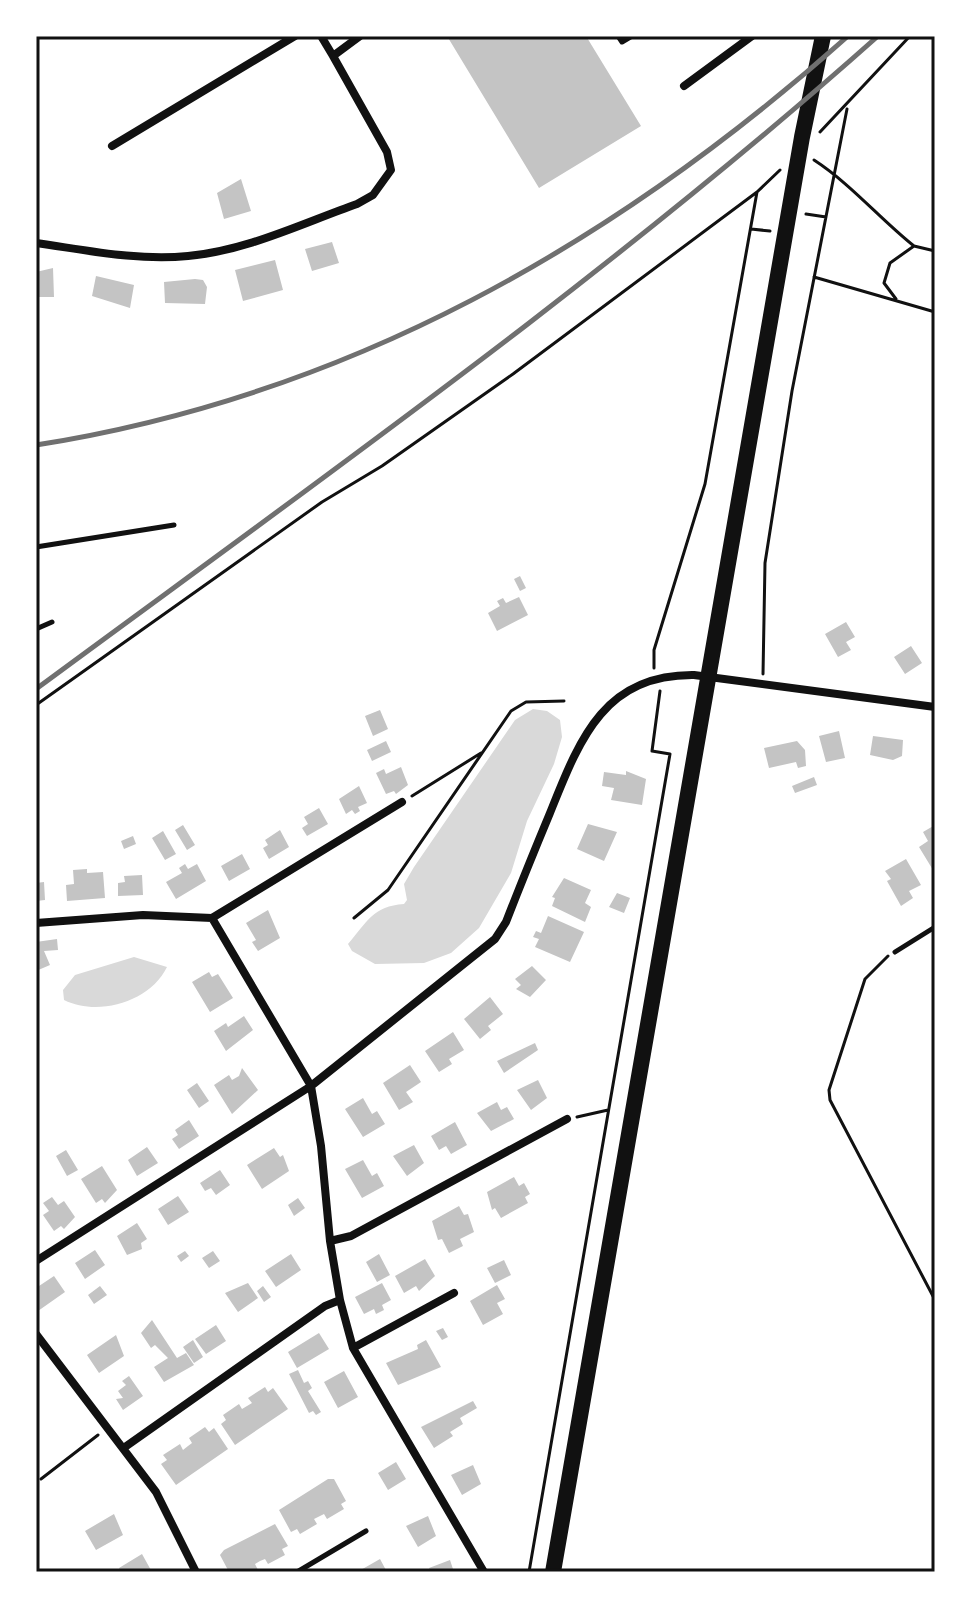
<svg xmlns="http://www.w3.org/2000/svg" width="971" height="1608" font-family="'Golos Text',sans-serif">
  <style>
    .water { fill: #d9d9d9 }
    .building { fill: #c4c4c4 }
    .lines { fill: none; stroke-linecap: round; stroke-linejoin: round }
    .path { stroke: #111; stroke-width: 3 }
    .service { stroke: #111; stroke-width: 5 }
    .minor { stroke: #111; stroke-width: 8 }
    .primary { stroke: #111; stroke-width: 16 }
    .rail { stroke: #707070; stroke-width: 5 }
    .neatline { fill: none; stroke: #111; stroke-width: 3 }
  </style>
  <rect width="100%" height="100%" fill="#fff"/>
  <path class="water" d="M533 709 547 711 560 720 562 737 554 764 527 821 511 873 479 928 451 953 424 963 375 964 352 951 348 944C367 922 373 906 404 904L407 900 404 884 414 867 515 720Z
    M134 957 167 967C150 1002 98 1017 64 1000L63 990 75 975Z"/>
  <path class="building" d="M447 36H586L641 126 539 188Z
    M241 179 251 211 224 219 217 193Z
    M332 242 339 263 312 271 305 249Z
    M275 260 283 290 243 301 235 270Z
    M53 268 54 297H38L36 272Z
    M96 276 134 285 130 308 92 296Z
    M195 279 203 280 207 287 205 304 165 303 164 282Z
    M520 576 526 588 520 591 514 579Z
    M519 597 528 615 497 631 488 613 500 606 497 601 503 598 506 603Z
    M846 622 855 637 846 642 851 650 838 657 825 634Z
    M911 646 922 663 905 674 894 657Z
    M380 710 388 729 373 736 365 716Z
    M839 731 845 758 826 762 819 736Z
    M873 736 903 740 902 756 893 760 870 755Z
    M386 741 391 752 372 761 367 750Z
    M797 741 805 750 806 766 798 768 796 762 769 768 764 748Z
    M401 767 408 785 396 794 394 791 386 794 376 773 384 769 386 774Z
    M626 771 646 779 642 805 611 800 614 788 602 786 604 772 626 775Z
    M814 777 817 785 795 793 792 786Z
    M359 786 367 803 358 807 360 811 355 814 352 810 346 814 339 799Z
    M319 808 328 824 307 836 302 828 308 824 304 817Z
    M588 824 617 832 604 861 577 849Z
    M183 825 195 845 187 850 175 830Z
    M935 825V868L933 870 919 847 928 841 923 832Z
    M280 830 289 847 269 859 263 848 268 845 265 840Z
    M163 831 176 854 165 860 152 838Z
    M133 836 136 844 124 849 121 841Z
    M242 854 250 869 229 881 221 866Z
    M906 859 921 885 909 891 913 898 901 906 887 881 891 879 885 871Z
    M185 864 188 869 197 864 206 881 176 899 166 882 182 873 179 868Z
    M87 869V873L103 872 105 898 67 901 66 885 74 884 73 870Z
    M142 875 143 895 118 896V883L125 882 124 876Z
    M564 878 591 890 585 903 591 907 585 922 552 906 555 898 552 897Z
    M44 882 45 900 36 901V883Z
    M617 893 630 898 624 913 609 907Z
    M268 910 280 938 258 951 252 942 256 940 246 923Z
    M548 916 584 932 570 962 535 947 539 939 533 937 536 931 541 933Z
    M57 939 58 950 44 951 50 965 36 971V942Z
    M532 966 546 980 530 997 516 989 521 985 515 979Z
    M209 972 212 977 218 974 233 998 210 1012 192 982Z
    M490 997 503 1014 488 1026 491 1030 480 1039 464 1019Z
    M244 1016 253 1030 226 1051 214 1031 226 1023 228 1027Z
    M453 1032 464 1050 449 1059 452 1064 439 1072 425 1051Z
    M535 1043 538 1050 504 1073 497 1061Z
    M410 1065 421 1082 406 1092 413 1102 399 1110 383 1083Z
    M242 1068 258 1090 232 1114 214 1085 229 1075 232 1080 239 1076Z
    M538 1080 547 1098 531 1110 517 1090Z
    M197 1083 209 1101 199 1108 187 1090Z
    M363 1098 372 1114 377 1111 385 1124 363 1137 345 1109Z
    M497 1102 501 1110 507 1107 514 1119 491 1131 477 1113Z
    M189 1120 199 1136 179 1149 172 1139 178 1135 175 1130Z
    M455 1122 467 1145 451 1154 446 1146 439 1150 431 1136Z
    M414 1145 424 1163 407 1176 393 1156Z
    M147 1147 158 1163 137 1176 128 1160Z
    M274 1148 280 1157 283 1155 289 1171 262 1189 247 1165Z
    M66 1150 78 1170 67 1176 56 1156Z
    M363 1160 372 1176 377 1173 384 1186 362 1198 345 1169Z
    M102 1166 117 1190 105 1203 102 1199 96 1203 81 1179Z
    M220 1170 230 1185 216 1195 211 1188 205 1191 200 1183Z
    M514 1177 519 1186 524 1183 530 1194 525 1197 528 1203 501 1218 495 1208 492 1210 487 1192Z
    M178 1196 189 1212 168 1225 158 1209Z
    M52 1197 58 1205 64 1201 75 1217 64 1229 61 1226 54 1231 43 1215 49 1211 43 1203Z
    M298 1198 305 1208 294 1216 288 1205Z
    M459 1206 464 1215 468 1214 474 1232 460 1239 463 1246 449 1253 442 1239 438 1240 432 1221Z
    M137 1223 147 1239 141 1243 142 1249 127 1255 117 1236Z
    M95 1250 105 1265 85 1279 75 1263Z
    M185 1251 189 1256 181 1262 177 1256Z
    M213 1251 220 1261 209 1268 202 1258Z
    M291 1254 301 1270 276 1287 265 1271Z
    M379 1254 390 1275 377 1282 366 1262Z
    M425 1259 435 1276 419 1291 416 1286 404 1293 395 1276Z
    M504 1260 511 1275 495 1283 487 1268Z
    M54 1276 65 1292 38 1311 36 1288Z
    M248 1283 258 1298 238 1312 225 1293Z
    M382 1283 391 1300 382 1305 384 1310 376 1314 374 1309 364 1314 355 1297Z
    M497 1285 505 1299 497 1303 503 1314 483 1325 470 1301Z
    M100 1286 107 1295 94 1304 88 1295Z
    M263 1286 271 1297 264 1302 257 1291Z
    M152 1320 177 1358 186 1353 194 1365 164 1382 154 1367 168 1358 155 1345 151 1348 141 1333Z
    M216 1325 226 1341 206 1354 195 1339Z
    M443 1328 448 1337 442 1340 436 1331Z
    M319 1333 329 1349 297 1368 288 1352Z
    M116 1335 124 1356 99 1373 87 1355Z
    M193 1340 203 1357 194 1363 183 1347Z
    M426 1340 441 1367 398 1385 386 1363 418 1349 417 1345Z
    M298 1370 304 1383 308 1381 312 1388 308 1391 321 1412 316 1415 313 1411 309 1413 289 1374Z
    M344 1371 358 1397 338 1408 324 1382Z
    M129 1376 143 1396 123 1410 116 1399 123 1398 118 1391 126 1385 122 1381Z
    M265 1387 268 1392 273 1388 288 1409 235 1445 221 1424 226 1420 223 1415 239 1404 242 1409 252 1403 248 1398Z
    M473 1401 477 1408 460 1418 463 1424 450 1432 453 1436 434 1448 421 1427Z
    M205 1427 209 1432 214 1428 228 1449 176 1485 161 1464 167 1460 163 1455 180 1444 183 1450 188 1446 192 1443 189 1438Z
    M396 1462 406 1479 388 1490 378 1473Z
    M473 1465 481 1484 462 1495 451 1475Z
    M328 1479H334L346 1501 341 1504 344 1509 327 1519 324 1514 314 1519 317 1524 300 1534 297 1529 291 1532 279 1510Z
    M114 1514 123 1535 96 1550 85 1531Z
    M428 1516 436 1536 418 1547 406 1526Z
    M275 1524 288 1546 282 1549 285 1555 268 1564 265 1559 260 1561 255 1564 258 1570 254 1572H229L220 1555 224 1550Z
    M142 1554 152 1572H121L119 1568Z
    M380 1559 387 1572H357L366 1567Z
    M450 1560 454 1572H431L429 1568Z"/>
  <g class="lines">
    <path class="path" d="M820 132 910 36
      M814 160C851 184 880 219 914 246
      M806 214 826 217
      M751 229 770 231
      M814 277 935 312
      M896 299 884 283 890 263 914 246 935 251
      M654 668V650L705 484 757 192 780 170
      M763 674 765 563 792 391 847 109
      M36 705 322 502 382 466 513 374 757 192
      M412 796 481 753
      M354 918 388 890 511 711 526 702 564 701
      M888 956 865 979 829 1090 830 1100 935 1300
      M577 1117 608 1110
      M41 1479 98 1435
      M529 1572 670 754 652 751 660 691"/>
    <path class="service" d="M618 36 622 42 632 36
      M36 547 174 525
      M36 629 52 622
      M895 952 935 927
      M297 1572 366 1531"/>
    <path class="minor" d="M321 36 333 56 360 36
      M684 86 752 36
      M112 146 295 36
      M36 243C86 250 137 261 188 256 246 251 303 223 357 204L373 195 391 170 387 152 333 56
      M212 918 311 1086 321 1146 330 1241 340 1300 353 1348 484 1572
      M36 923 143 915 212 918 402 802
      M330 1241 351 1236 567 1119
      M36 1261 311 1086 495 939 506 922C520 886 535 849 550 813 579 741 603 674 694 675L935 707
      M36 1334 156 1492 196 1572
      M353 1348 454 1293
      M125 1447 325 1306 340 1300"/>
    <path class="primary" d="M553 1572 802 137 823 36"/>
    <path class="rail" d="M36 445C348 396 615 244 848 36
      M36 689C322 478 612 273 878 36"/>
  </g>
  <rect width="971" height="1608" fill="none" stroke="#ffffff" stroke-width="76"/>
  <rect x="38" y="38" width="895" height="1532" class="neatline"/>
</svg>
